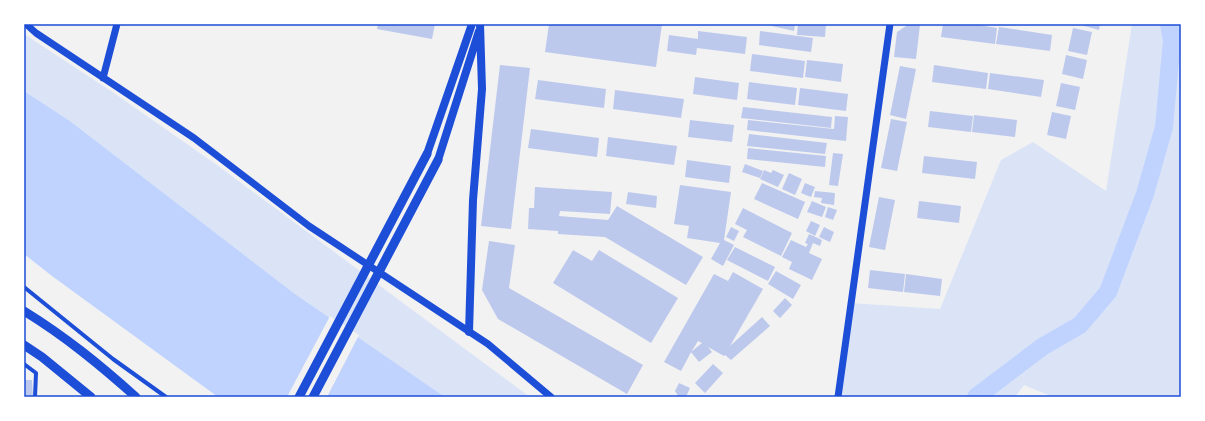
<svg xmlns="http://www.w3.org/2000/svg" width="1205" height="421" font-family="'Noto Sans',sans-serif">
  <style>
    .green { fill: #dbe4f7 }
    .water { fill: #bfd3fe }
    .pier { fill: #f2f2f2 }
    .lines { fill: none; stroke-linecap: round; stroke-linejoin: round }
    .river { stroke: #bfd3fe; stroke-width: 18 }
    .building { fill: #bdc9ec }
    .minor { stroke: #1d4ed8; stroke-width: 4 }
    .tertiary { stroke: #1d4ed8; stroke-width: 7 }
    .secondary { stroke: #1d4ed8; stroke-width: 8 }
    .primary { stroke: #1d4ed8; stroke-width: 9 }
    .trunk { stroke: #1d4ed8; stroke-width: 9 }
    .neatline { fill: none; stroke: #1d4ed8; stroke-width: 1.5 }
  </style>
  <rect width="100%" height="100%" fill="#f2f2f2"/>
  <path class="green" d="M1132 24H1181V397H1053L1024 385 1015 397H838L851 303 940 309 1001 160 1033 142 1106 191Z
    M24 34 111 91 217 165 530 397H445L295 294 70 121 24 91Z"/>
  <path class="water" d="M24 91 70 121 295 294 445 397H218L52 276 24 254Z"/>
  <path class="pier" d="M330 316 359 335 327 397H287Z"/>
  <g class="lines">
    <path class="river" d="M976 397 1042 347 1080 325 1108 292 1145 194 1164 127 1172 40 1169 24"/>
  </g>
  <path class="building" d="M378 24H435L432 39 377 29Z
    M549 24H662L656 67 545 52Z
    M763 24H795L794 31Z
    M798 24H826L825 37 797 35Z
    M909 24 920 25 916 59 894 57 897 32Z
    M943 24H972L997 28 995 44 941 37Z
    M1077 24H1100L1099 30Z
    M999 27 1052 35 1050 51 996 44Z
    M1073 28 1092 32 1087 55 1068 51Z
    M698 31 747 37 745 54 697 48 696 55 667 51 669 35 698 39Z
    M760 31 813 38 811 52 759 45Z
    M752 54 805 61 803 78 750 71Z
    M1066 55 1087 60 1083 79 1062 74Z
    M807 60 843 64 841 82 805 77Z
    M500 65 530 68 511 229 481 226Z
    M934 65 988 73 986 89 932 82Z
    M900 66 916 69 906 119 890 115Z
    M990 73 1044 80 1041 97 988 89Z
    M695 77 739 83 737 100 693 94Z
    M538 80 606 89 604 108 535 99Z
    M749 82 797 88 795 105 747 99Z
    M1061 83 1080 87 1075 110 1056 106Z
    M800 88 848 94 846 111 798 105Z
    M615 90 684 99 681 118 613 109Z
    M743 107 832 117 831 128 741 118Z
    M930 111 973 116 971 132 928 127Z
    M1052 112 1071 116 1066 139 1047 135Z
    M974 115 1017 120 1015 137 972 132Z
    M835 116 848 117 846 141 747 130 748 120 834 129Z
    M891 119 907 122 897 171 881 168Z
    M690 120 734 125 732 142 688 137Z
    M531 129 599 138 597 157 528 148Z
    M749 134 827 143 825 154 747 146Z
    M608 137 677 146 674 165 606 156Z
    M748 148 826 156 825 167 747 159Z
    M833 153 843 154 838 186 829 185Z
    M924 156 977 162 975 179 922 173Z
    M687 160 731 166 729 183 685 177Z
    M745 164 763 171 760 178 742 172Z
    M764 170 771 173 773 170 784 175 778 187 760 179Z
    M789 173 802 179 795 195 782 189Z
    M762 183 805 202 798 219 754 199Z
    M805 183 815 187 811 197 801 193Z
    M680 185 731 192 724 240 734 245 723 266 711 259 720 243 687 238 689 226 674 224Z
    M535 187 612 192 610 214 560 211 559 216 608 220 617 206 703 257 686 285 605 237 558 234V231L528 229 529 208H534Z
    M815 191 835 193 834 205 821 203 822 198 814 197Z
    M628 192 657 196 656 208 626 204Z
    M879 197 895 200 885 250 869 247Z
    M812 201 826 207 822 217 807 212Z
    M919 201 961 206 959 223 917 218Z
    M828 207 837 210 833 220 825 217Z
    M743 208 792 233 781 256 743 237 747 230 735 224Z
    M811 221 820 225 815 236 806 231Z
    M731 227 739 231 734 241 726 237Z
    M824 227 834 232 830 242 819 237Z
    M809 234 822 240 820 246 813 243 809 253 822 259 812 280 789 269 792 262 782 257 791 240 806 247 808 244 805 243Z
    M489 241 515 245 509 288 643 365 627 394 498 319 482 290Z
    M735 247 775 267 768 281 727 260Z
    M573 250 592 261 599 250 678 298 651 343 553 283Z
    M870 270 905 274 903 292 868 288Z
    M776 271 801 285 793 299 768 284Z
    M733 272 763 289 730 346 762 317 770 326 731 360 725 355 724 356 708 347 712 352 699 362 691 352 702 343 698 341 690 354 681 371 664 362 714 274 728 281Z
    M906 274 942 279 940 296 904 292Z
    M785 298 792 305 780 318 773 311Z
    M713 364 723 373 705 393 695 383Z
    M24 380H32L33 397H24Z
    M679 383 690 388 686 397H679L675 391Z"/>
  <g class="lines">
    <path class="minor" d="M24 287 113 359 166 397
      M24 364 36 373 35 397"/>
    <path class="tertiary" d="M26 24 36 33 194 138 309 226 488 344 551 397
      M103 78 117 24
      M838 397 890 24"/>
    <path class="secondary" d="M427 154 472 24
      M438 160 479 31
      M469 332 473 200 482 89 480 24"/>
    <path class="primary" d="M299 397 427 154
      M313 397 438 160"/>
    <path class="trunk" d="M24 311C66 337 99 364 136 397
      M24 345 42 357 91 397"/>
  </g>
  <rect width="1205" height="421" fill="none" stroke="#ffffff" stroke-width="50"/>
  <rect x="25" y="25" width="1155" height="371" class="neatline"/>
</svg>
